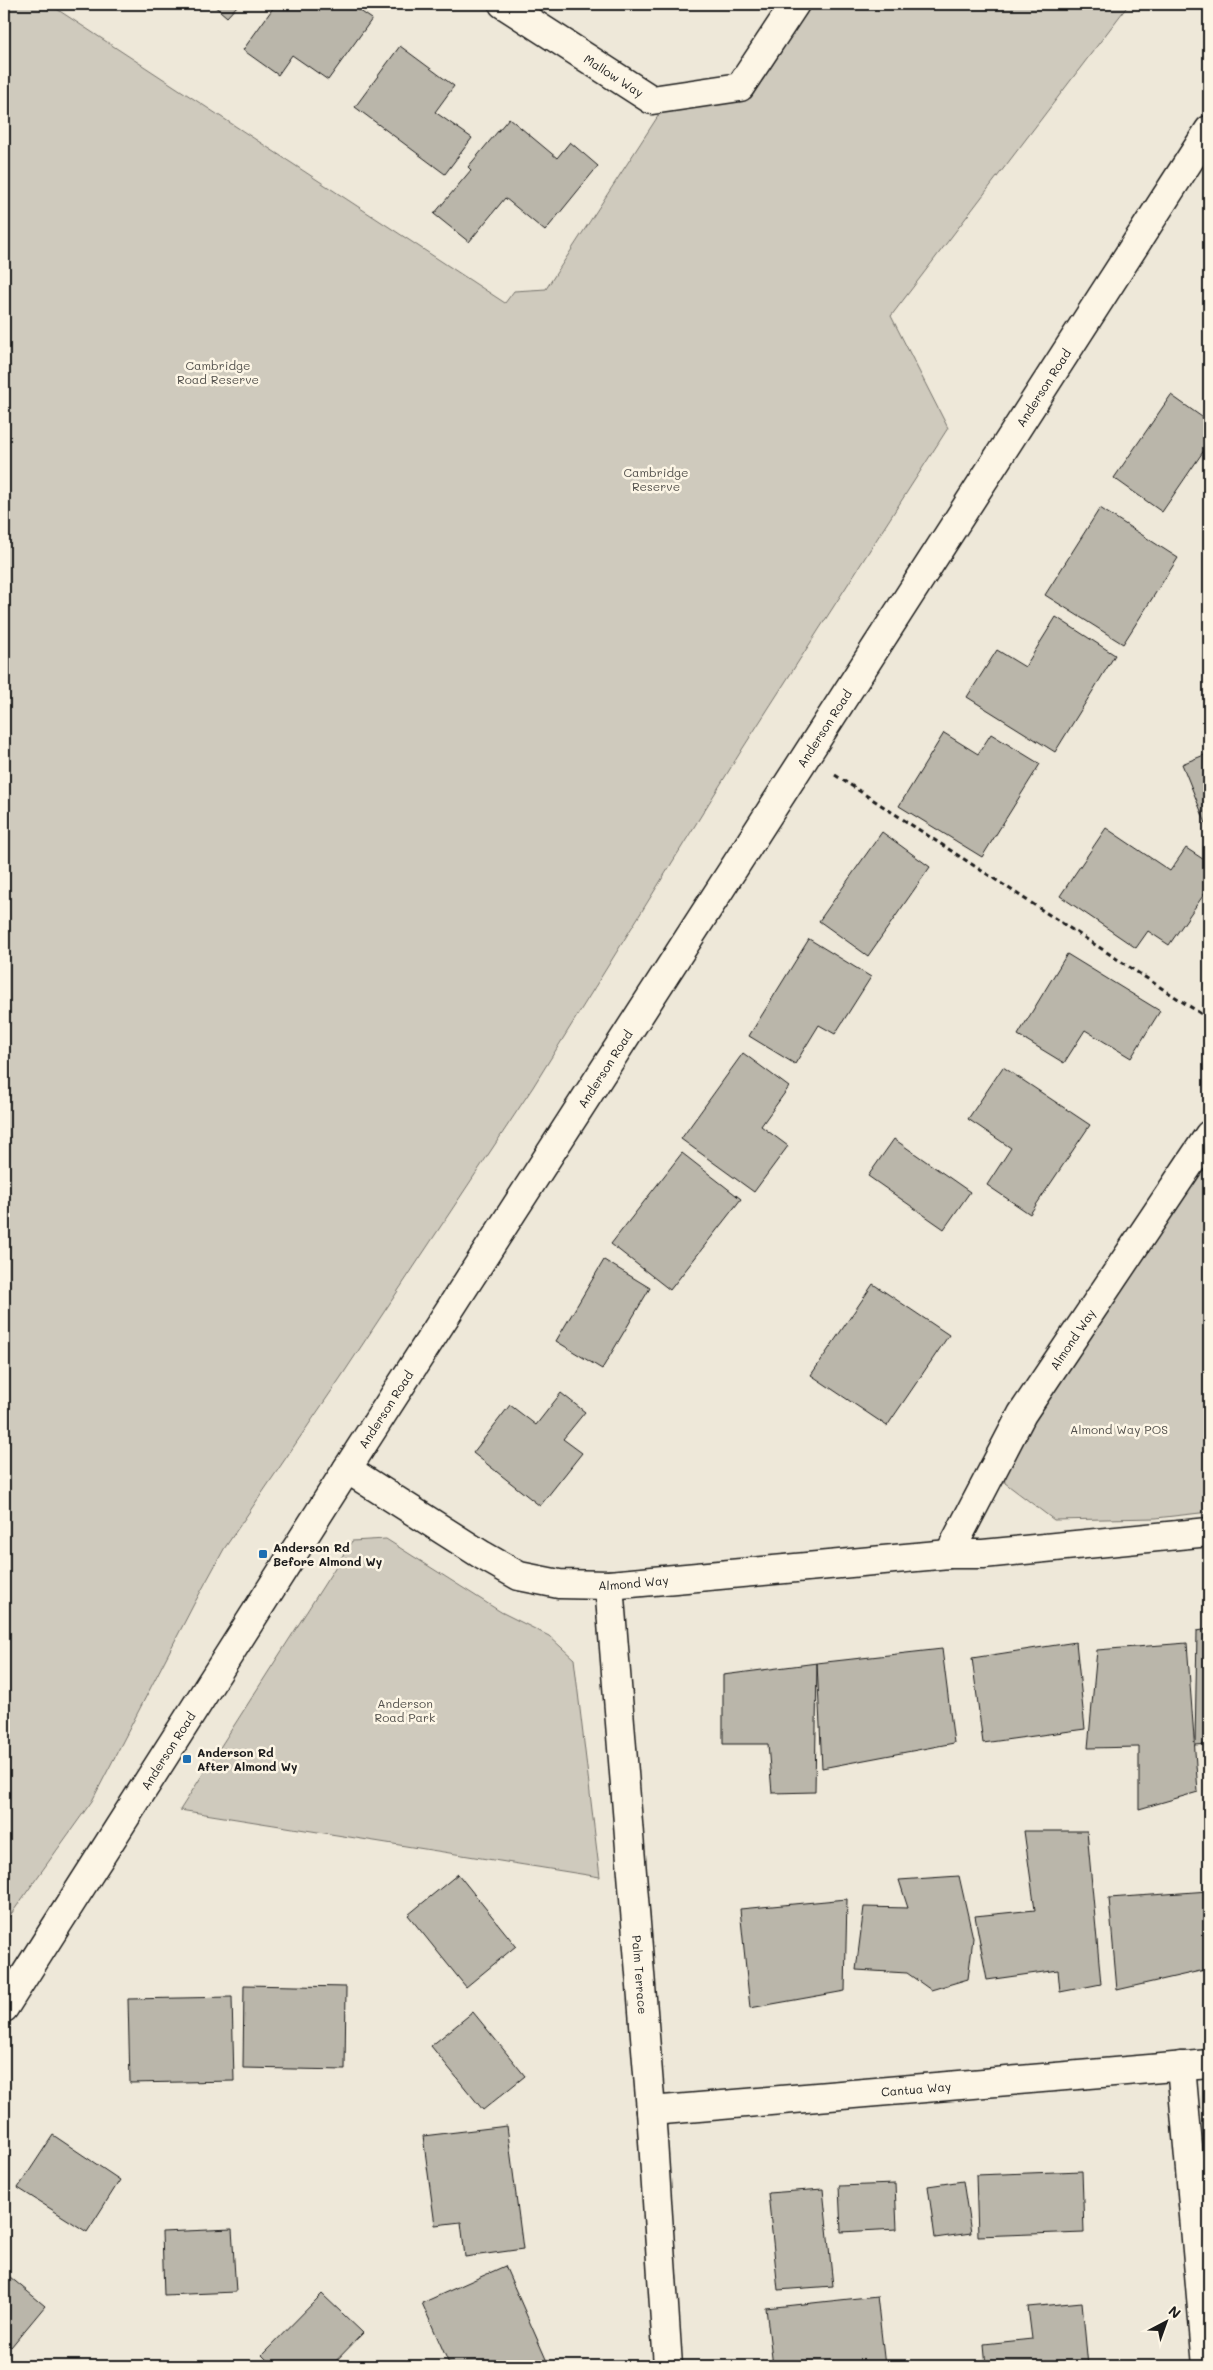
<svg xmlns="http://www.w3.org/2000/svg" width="1213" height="2370" font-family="Mali,sans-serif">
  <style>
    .green { fill: #cfcabd; stroke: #76736c }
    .building { fill: #bab6aa; stroke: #1c1c1c }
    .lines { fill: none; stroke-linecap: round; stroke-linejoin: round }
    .street-casing { stroke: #1c1c1c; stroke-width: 31 }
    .secondary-casing { stroke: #1c1c1c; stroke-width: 31 }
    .path { stroke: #1c1c1c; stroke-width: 3; stroke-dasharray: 5 4; stroke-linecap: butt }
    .street { stroke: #fcf5e5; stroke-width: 28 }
    .secondary { stroke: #fcf5e5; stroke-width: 28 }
    .poi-dot { fill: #1f6fb2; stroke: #fcf5e5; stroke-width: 2 }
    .labels { text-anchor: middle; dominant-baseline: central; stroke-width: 5; stroke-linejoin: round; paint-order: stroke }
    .street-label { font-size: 12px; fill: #1c1c1c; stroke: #fcf5e5 }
    .park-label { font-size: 12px; fill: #52504c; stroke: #fcf5e5 }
    .poi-label { font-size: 12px; font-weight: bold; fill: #1c1c1c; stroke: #fcf5e5; text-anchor: start }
  </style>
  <rect width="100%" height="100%" fill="#eee8d9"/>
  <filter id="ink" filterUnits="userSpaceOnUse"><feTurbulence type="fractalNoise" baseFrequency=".02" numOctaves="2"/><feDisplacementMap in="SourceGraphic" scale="10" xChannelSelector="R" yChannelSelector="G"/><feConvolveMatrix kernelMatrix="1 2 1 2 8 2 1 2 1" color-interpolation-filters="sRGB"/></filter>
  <g filter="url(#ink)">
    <path class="green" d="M4 4H49L505 303 514 291 546 289 662 110 751 98 812 4H1129L891 316 948 428 743 748 533 1087 341 1377 224 1549 195 1602 92 1801 4 1924Z
      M1209 1135V1512L1156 1518 1054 1520 1005 1483 1001 1456Z
      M386 1539 501 1612 549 1636 574 1659 600 1877 180 1810 352 1541Z"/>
    <path class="building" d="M212 4H239L227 17Z
      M276 4H350L372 19 328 80 292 55 278 75 243 50Z
      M400 46 454 86 435 112 472 138 445 174 355 107Z
      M509 118 557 158 570 142 598 166 545 231 505 198 469 242 434 214 471 170 468 167Z
      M1171 395 1209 422V443L1162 512 1114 478Z
      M1100 508 1178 558 1123 644 1045 595Z
      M1056 617 1115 655 1055 752 967 697 997 650 1025 667Z
      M944 733 978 754 991 734 1040 764 982 857 899 806Z
      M1209 753V831L1182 764Z
      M1106 828 1170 871 1186 848 1209 863V887L1169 945 1148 931 1136 948 1060 896Z
      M882 832 930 867 868 956 819 921Z
      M809 939 871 977 835 1034 819 1025 795 1064 749 1036Z
      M1067 954 1160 1011 1131 1058 1085 1030 1064 1063 1018 1035Z
      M743 1053 789 1087 761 1126 788 1146 754 1192 681 1139Z
      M1003 1067 1090 1125 1030 1214 987 1185 1011 1148 968 1119Z
      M894 1139 970 1192 944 1229 868 1176Z
      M682 1153 741 1199 670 1290 611 1244Z
      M604 1260 650 1288 602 1369 556 1341Z
      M873 1284 949 1335 887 1426 811 1375Z
      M561 1393 585 1412 563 1439 582 1453 540 1506 473 1453 510 1405 536 1425Z
      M1209 1629V1744L1195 1745 1197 1631Z
      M1076 1642 1085 1729 983 1743 972 1658Z
      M1187 1643 1198 1792 1139 1809V1747L1088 1748 1097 1650Z
      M942 1649 954 1743 822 1768 817 1663Z
      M817 1663 815 1792 772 1793 768 1744H723V1675Z
      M1024 1831H1087L1101 1984 1060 1992 1058 1970 987 1980 975 1916 1035 1910Z
      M458 1874 516 1946 466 1987 408 1915Z
      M959 1876 973 1938 968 1979 931 1990 907 1973 856 1970 864 1907 908 1908 899 1880Z
      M1209 1891V1969L1117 1990 1109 1898Z
      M847 1899 845 1991 750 2008 740 1909Z
      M244 1985 346 1987 345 2070 243 2068Z
      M232 1997 234 2081 130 2083 128 1999Z
      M473 2012 525 2076 483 2110 431 2046Z
      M507 2126 523 2249 465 2257 461 2222 435 2225 423 2136Z
      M53 2135 120 2180 87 2232 18 2188Z
      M1082 2171 1084 2232 978 2236 976 2175Z
      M963 2181 971 2233 935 2238 928 2186Z
      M895 2184 897 2229 841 2232 839 2186Z
      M823 2189 833 2286 778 2290 768 2193Z
      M232 2229 236 2292 164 2295 162 2232Z
      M505 2266 549 2366H505L502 2360 488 2366H450L422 2303Z
      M4 2272 45 2306 11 2347 4 2341Z
      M322 2294 363 2333 331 2366H273L262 2355Z
      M877 2296 885 2366H773L766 2308Z
      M1082 2302 1088 2366H986L984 2344 1032 2339 1028 2307Z"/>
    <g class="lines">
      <g class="street-casing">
        <g id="street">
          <path id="s1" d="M503 4 652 100 740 87 795 4"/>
          <path id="s2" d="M347 1469 482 1555 519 1576 559 1584 609 1585 949 1554H983L1209 1532"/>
          <path id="s3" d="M949 1554 1022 1414 1209 1135"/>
          <path id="s4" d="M609 1585 651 2111 668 2366"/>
          <path d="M1181 2066 1207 2366"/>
          <path id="s5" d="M651 2111 1209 2064"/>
        </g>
      </g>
      <g class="secondary-casing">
        <g id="secondary">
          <path id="s6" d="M4 2008 347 1469 1209 130"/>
        </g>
      </g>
      <path class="path" d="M835 775 1209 1019"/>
      <use href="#street" class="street"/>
      <use href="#secondary" class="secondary"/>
    </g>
  </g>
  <g class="poi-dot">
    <rect x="258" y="1549" width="10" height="10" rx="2.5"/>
    <rect x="182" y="1754" width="10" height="10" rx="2.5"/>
  </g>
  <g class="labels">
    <g class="street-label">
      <text stroke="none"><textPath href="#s1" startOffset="132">Mallow Way</textPath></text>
      <text stroke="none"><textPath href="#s6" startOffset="1925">Anderson Road</textPath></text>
      <text stroke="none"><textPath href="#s6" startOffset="1520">Anderson Road</textPath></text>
      <text stroke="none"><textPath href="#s6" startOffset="1115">Anderson Road</textPath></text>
      <text stroke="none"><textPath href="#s3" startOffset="248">Almond Way</textPath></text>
      <text stroke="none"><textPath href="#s6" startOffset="710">Anderson Road</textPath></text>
      <text stroke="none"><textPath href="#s2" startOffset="318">Almond Way</textPath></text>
      <text stroke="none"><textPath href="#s6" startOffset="305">Anderson Road</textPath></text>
      <text stroke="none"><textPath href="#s4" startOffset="391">Palm Terrace</textPath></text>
      <text stroke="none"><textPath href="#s5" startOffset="266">Cantua Way</textPath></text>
    </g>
    <g class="park-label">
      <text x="218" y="365">Cambridge<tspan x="218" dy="14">Road Reserve</tspan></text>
      <text x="656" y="472">Cambridge<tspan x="656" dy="14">Reserve</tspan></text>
      <text x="1119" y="1429">Almond Way POS</text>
      <text x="405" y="1703">Anderson<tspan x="405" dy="14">Road Park</tspan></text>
    </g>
    <g class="poi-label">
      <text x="273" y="1547">Anderson Rd<tspan x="273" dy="14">Before Almond Wy</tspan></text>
      <text x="197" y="1752">Anderson Rd<tspan x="197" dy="14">After Almond Wy</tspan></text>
    </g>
  </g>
  <rect width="1213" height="2370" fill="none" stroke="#fcf5e5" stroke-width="20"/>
  <rect x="10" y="10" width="1193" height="2350" fill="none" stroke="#1c1c1c" stroke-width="2" filter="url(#ink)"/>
  <g transform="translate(1166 2322) rotate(41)" stroke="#fcf5e5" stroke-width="4" paint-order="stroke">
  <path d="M0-4L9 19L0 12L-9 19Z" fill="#1c1c1c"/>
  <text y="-8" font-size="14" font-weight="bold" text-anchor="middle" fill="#1c1c1c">N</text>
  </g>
</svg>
